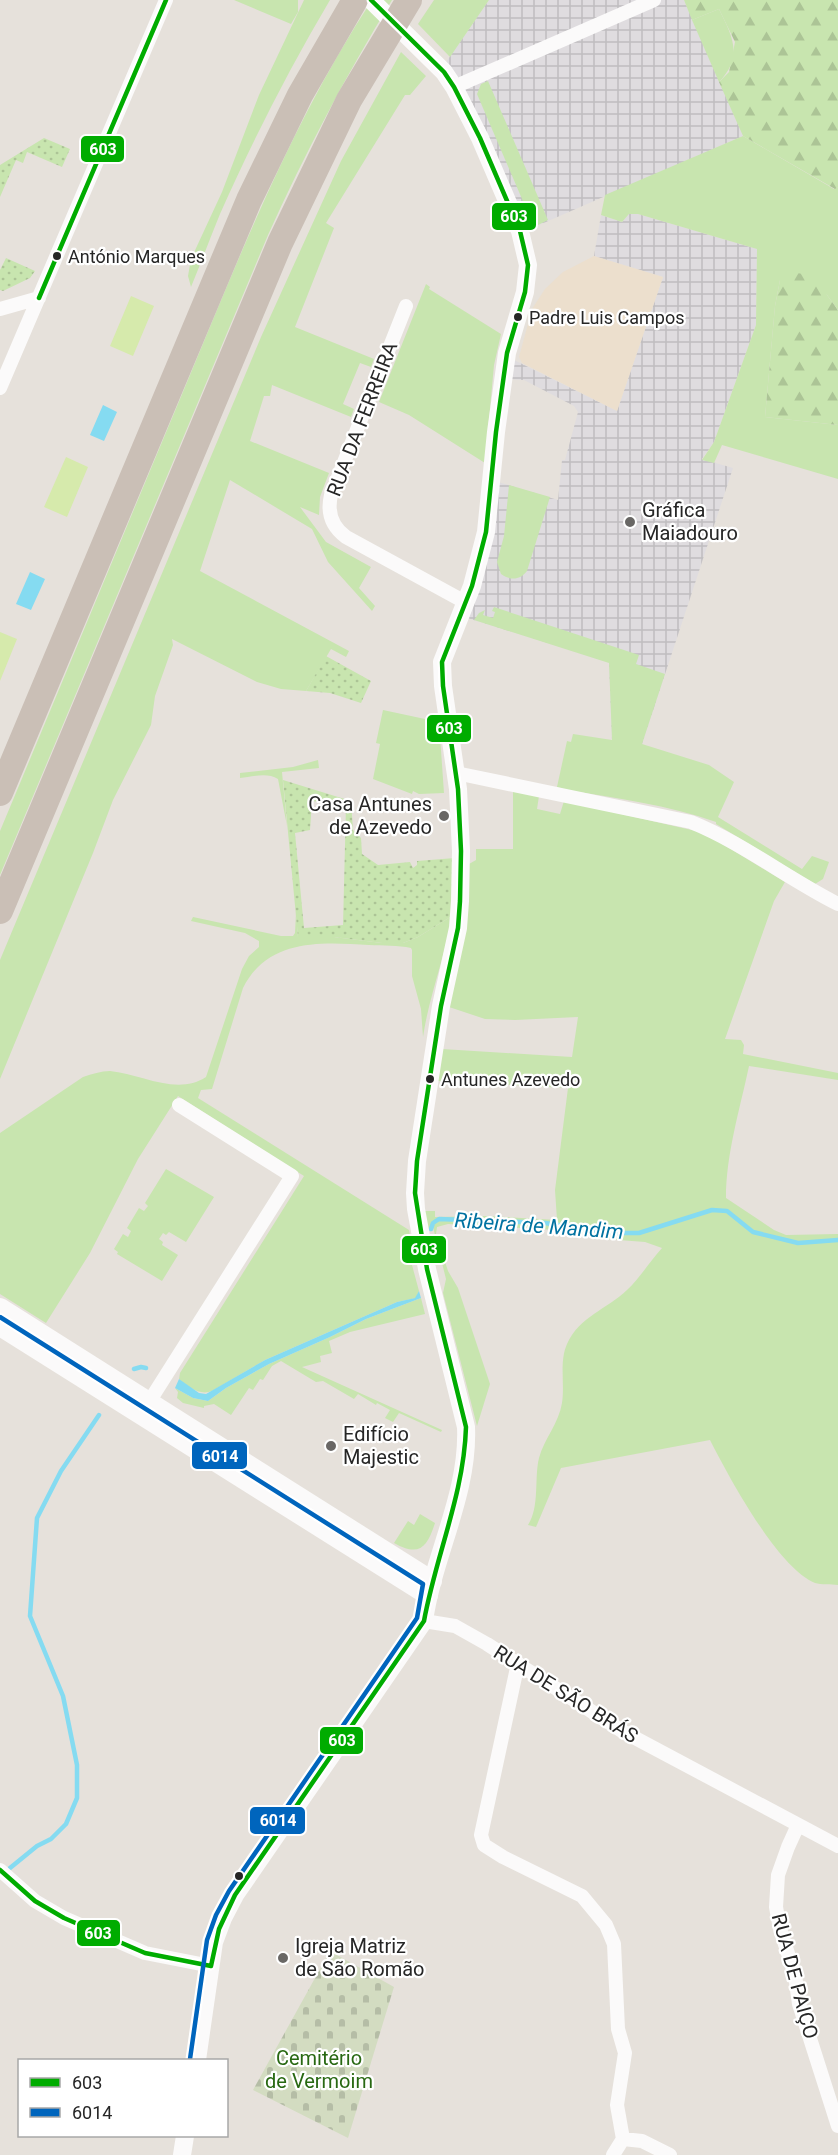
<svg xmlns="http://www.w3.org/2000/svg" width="838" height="2155" font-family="Roboto,sans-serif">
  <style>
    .industrial { fill: url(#industrial-grid) }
    .education { fill: #ecdfcd }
    .grass { fill: #c8e5af }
    .forest { fill: url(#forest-firs) }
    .cemetery { fill: url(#cemetery-stones) }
    .garden { fill: url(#garden-dots); fill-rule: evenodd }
    .pitch { fill: #d6eaac }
    .water { fill: #85dbf1 }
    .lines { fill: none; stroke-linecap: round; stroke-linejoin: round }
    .stream { stroke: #85dbf1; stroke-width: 4.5 }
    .minor { stroke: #fbfafa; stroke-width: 14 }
    .tertiary { stroke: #fbfafa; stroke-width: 18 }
    .secondary { stroke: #fbfafa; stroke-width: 20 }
    .motorway { stroke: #cabfb6; stroke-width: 26 }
    .bus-1-casing { stroke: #fff; stroke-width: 9 }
    .bus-2-casing { stroke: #fff; stroke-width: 9 }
    .bus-1 { stroke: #00ac00; stroke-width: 4.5 }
    .bus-2 { stroke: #0065bd; stroke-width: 4.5 }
    .bus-dot { fill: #262626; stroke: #fff; stroke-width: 2 }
    .poi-dot { fill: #696765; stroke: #fff; stroke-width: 2 }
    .labels { text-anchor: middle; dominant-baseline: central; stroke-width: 4.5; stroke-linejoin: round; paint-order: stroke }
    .bus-label { font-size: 18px; fill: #262626; stroke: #fff; text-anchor: start }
    .street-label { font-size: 20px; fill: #262626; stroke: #fff }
    .poi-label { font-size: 20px; fill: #262626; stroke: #fff; text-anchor: start }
    .park-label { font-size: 20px; fill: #286812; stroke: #fff }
    .water-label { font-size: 21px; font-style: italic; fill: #0072a1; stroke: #fff }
    .line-badge { stroke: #fff; stroke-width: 2 }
    .badge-label { font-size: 16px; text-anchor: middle; font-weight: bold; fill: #fff }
  </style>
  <defs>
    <pattern id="industrial-grid" width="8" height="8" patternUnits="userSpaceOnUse" patternTransform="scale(1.5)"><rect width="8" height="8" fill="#dfdcdf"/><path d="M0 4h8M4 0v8" fill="none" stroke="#bfbdbf"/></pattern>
    <pattern id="forest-firs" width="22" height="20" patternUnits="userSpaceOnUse" patternTransform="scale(1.5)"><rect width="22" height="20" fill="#c8e5af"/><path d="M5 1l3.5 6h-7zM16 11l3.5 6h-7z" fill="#acc496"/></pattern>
    <pattern id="cemetery-stones" width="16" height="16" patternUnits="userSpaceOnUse" patternTransform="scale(1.5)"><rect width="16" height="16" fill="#d3dcc1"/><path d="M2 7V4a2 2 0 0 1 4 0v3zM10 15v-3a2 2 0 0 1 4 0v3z" fill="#b5bda6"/></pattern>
    <pattern id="garden-dots" width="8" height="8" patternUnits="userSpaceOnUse" patternTransform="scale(1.5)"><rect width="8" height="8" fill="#c8e5af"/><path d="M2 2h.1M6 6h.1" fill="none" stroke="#acc496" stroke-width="1.8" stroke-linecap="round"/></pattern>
  </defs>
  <rect width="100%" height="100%" fill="#e6e1db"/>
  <path class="industrial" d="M489 0H684L743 136 523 232 442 68Z
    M629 214H638L757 249 756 325 714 442 702 459 733 468 642 744 612 740 609 662 461 616 498 482 558 500 562 460H565L578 412 574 406 524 380 505 379 508 357 617 411 663 277 594 256 601 215 622 222Z"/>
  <path class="education" d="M594 256 663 277 617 411 522 363 519 357 532 309 545 289 563 272Z"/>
  <path class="grass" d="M234 0H298V12L291 24Z
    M304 0H330C289 69 253 140 220 214 210 238 201 263 191 287L188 276 191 259 222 192 259 95Z
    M372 0H392C345 77 305 153 268 235L0 875V831C62 683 123 535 185 387 240 255 293 120 372 0Z
    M434 0H489L450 57 418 24Z
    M719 9C732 36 744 56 719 82L692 20Z
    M401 52 426 76 410 95H405L326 223 334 228 295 327 374 359 371 367 360 363 343 404 354 409 351 417 272 385 270 396H264L250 441 329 473 320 497 319 515 300 507 326 542 371 567 359 588 375 606 372 611 328 562 312 529 230 480 200 571 349 651 346 657 331 649 306 691 281 689 257 682 172 639 173 645 155 696 151 725 113 800 93 853 0 1079V960L261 337 341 161Z
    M488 81 548 220 534 227 477 94 481 84Z
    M743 136 834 189 838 187V310L827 295 780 280 775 306 765 417 838 425V479L722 445 714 463 702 460 714 442 756 325 757 249 638 214H629L622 222 601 215 605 195Z
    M426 284 430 287 429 289 501 334 494 365 485 463 409 415 379 402Z
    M509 485 550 497 527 571C520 580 511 581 501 574L497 562 504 536Z
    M494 607 639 655 636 664 665 674 642 744 709 765 734 782 718 817 802 869 812 856 829 862 823 879 815 884 716 824V822C668 805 617 798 566 790L557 787 567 741 571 742 573 734 612 740 609 663 474 620 479 613 485 610 483 615 493 618 495 612 492 611Z
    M383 710 439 722 444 793 419 794 413 791 412 794 373 779 380 744 376 743Z
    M318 760 319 768 282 772 287 826 278 779C267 772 252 777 240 778V773L293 767Z
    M513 790 539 796 537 809 560 814 564 801 696 831 719 842 785 882 774 901 725 1039 741 1040 744 1045 743 1054 838 1073V1080L749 1066C740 1109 726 1154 726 1198L774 1230 786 1235 838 1234V1585C831 1584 821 1585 815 1583 777 1567 729 1477 710 1440L561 1468 536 1527 528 1525C540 1507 534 1478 539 1458 544 1439 559 1423 562 1403 565 1384 559 1362 567 1344 579 1317 607 1309 627 1290 640 1278 650 1261 662 1248L645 1242 606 1239 557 1230 448 1224 437 1227 436 1234 448 1271 458 1288 490 1384 477 1426 443 1293 446 1279 433 1227 428 1229 424 1211H435V1217L486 1216 557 1220 555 1190 568 1088 438 1081 442 1049 572 1057 578 1017 515 1020 485 1019 449 1007 469 864 476 860V849H513Z
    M296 913 298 937H334L382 943H403L418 937 452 916C445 957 429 996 423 1037L421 1009 412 976V950L411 948C398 945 383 946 369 945 322 942 268 938 243 988L212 1089 201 1090 198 1098 409 1230 410 1235 405 1237 404 1259 412 1265 419 1291 416 1298 397 1302 265 1360 212 1391C200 1396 188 1387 179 1379L180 1373 304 1176 178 1096 138 1159 90 1253 46 1323 0 1294V1133L83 1077C92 1074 101 1071 110 1071 141 1074 177 1096 206 1077L242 969 249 956 259 947V941L245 933 191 921 193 917 281 936H293L295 933Z
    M166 1169 214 1197 186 1242 169 1232 166 1235 163 1233 159 1239 163 1242 162 1245 178 1255 162 1281 117 1254 118 1252 114 1249 123 1234 128 1237 131 1231 127 1228 139 1208 144 1211 148 1206 145 1203Z
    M421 1298 425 1314 350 1332 329 1341 332 1353 320 1356 321 1362 302 1367 442 1430 441 1432 399 1413 393 1422 385 1418 390 1410 377 1403 376 1405 358 1394 354 1399 323 1381 316 1382 281 1361 272 1366 263 1380 260 1379 253 1390 249 1388 231 1415 214 1404 204 1406V1408L183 1403 177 1398 178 1392 175 1388 193 1398 208 1401 226 1388 269 1364 330 1337 366 1319Z
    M420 1514 435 1523C427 1548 419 1557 394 1543L408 1521 414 1525Z"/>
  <path class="forest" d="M684 0H838V187L835 189 743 136 719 82 729 72 735 42 719 9 692 20Z
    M789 272 804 274 827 295 838 310V425L765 417 775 306 780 280Z"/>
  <path class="cemetery" d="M330 1951 394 1987 348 2138 253 2090Z"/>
  <path class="garden" d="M44 138 70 149 62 167 27 152 23 163 16 160 0 197V165Z
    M6 258 35 271 30 278 3 291 0 290V270Z
    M326 656 371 681 361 703 330 693 306 691Z
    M283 780 351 801 353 830 361 838 362 854 378 865 410 862 413 868 417 865V861L455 858 452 916 418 937 403 943H382L334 937H298ZM312 801 346 805 343 925 304 928 295 833 310 830Z"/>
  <path class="pitch" d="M131 296 154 306 133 356 110 346Z
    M66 457 88 467 67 517 44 507Z
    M0 632 17 639 0 681Z"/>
  <path class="water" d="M103 405 117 412 104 441 90 435Z
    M30 572 45 579 31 610 16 604Z
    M419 1291 421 1298 366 1319 330 1337 269 1364 226 1388 208 1401 193 1398 175 1388 179 1379 199 1393 206 1394 265 1360 397 1302 415 1298Z"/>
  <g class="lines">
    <path class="stream" d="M431 1229 433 1223 439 1219 545 1223 609 1233H639L712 1210 727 1211 753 1232 798 1243 838 1240
      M134 1369 141 1367 146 1368
      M10 1868 37 1846 51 1839 66 1824 77 1798V1765L63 1696 30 1616 37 1518 61 1471 99 1415"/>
    <path class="minor" d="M454 87 654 0
      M406 306 331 495C327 512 331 526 346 537L465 602
      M0 309 39 298
      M0 388 166 0
      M456 773 691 822C743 843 788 879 838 904
      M149 1402 292 1176 179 1105
      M424 1621 455 1626 487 1644 622 1731 838 1846
      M518 1663 481 1835 484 1845 503 1857 582 1896 606 1925 614 1944 618 2029 625 2053 617 2105 623 2139
      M798 1825 788 1847 778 1875 776 1907 780 1929 795 1975 799 2004 838 2126
      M0 1870 35 1901 64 1918 145 1953 211 1966
      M623 2139 642 2141 670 2155
      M613 2155 623 2139"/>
    <path class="tertiary" d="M197 2060 214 1942 223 1918 235 1895 424 1621C433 1556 469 1494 466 1427L427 1269 416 1209 415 1193 417 1161 441 1006 458 928 460 901 461 851 458 789 443 686 442 662 472 586 486 532 496 432 507 353 525 292 528 265 520 231 480 138 454 87 444 72 371 0
      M182 2155 185 2136"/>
    <path class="secondary" d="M0 1308 432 1581
      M0 1326 428 1595"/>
    <path class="motorway" d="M0 793 249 200 300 95 355 0
      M0 911 280 243 349 100 409 0"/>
    <g class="bus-1-casing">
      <path id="bus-1" d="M39 298 166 0
        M0 1870 35 1901 64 1918 145 1953 211 1966
        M211 1966 219 1929 235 1895 424 1621C436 1555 464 1494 466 1427L427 1269 415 1193 417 1161 441 1006 458 928 460 901 461 851 458 789 443 686 442 662 472 586 486 532 496 432 507 353 525 292 528 265 520 231 480 138 454 87 444 72 371 0"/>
    </g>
    <g class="bus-2-casing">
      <path id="bus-2" d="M0 1317 423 1584 417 1618 229 1891 216 1915 207 1940 190 2059"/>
    </g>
    <use href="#bus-1" class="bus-1"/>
    <use href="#bus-2" class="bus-2"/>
  </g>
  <g class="bus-dot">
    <circle cx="57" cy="256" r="5"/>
    <circle cx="518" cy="317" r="5"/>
    <circle cx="430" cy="1079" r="5"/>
    <circle cx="239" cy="1876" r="5"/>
  </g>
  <g class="poi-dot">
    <circle cx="630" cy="522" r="6"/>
    <circle cx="444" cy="816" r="6"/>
    <circle cx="331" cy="1446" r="6"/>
    <circle cx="283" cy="1958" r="6"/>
  </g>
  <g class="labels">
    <g class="bus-label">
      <text x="68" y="256">António Marques</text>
      <text x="529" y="317">Padre Luis Campos</text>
      <text x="441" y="1079">Antunes Azevedo</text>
    </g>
    <g class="street-label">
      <text transform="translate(362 419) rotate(-69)">RUA DA FERREIRA</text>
      <text transform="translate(566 1694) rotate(32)">RUA DE SÃO BRÁS</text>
      <text transform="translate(795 1976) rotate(75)">RUA DE PAIÇO</text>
    </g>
    <g class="poi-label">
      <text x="642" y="510">Gráfica<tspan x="642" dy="23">Maiadouro</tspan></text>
      <text x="432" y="804" text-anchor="end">Casa Antunes<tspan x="432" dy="23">de Azevedo</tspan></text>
      <text x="343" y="1434">Edifício<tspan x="343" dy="23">Majestic</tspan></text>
      <text x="295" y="1946">Igreja Matriz<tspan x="295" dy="23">de São Romão</tspan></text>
    </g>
    <g class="park-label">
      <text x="319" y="2058">Cemitério<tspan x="319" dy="23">de Vermoim</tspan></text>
    </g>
    <g class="water-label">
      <text transform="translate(539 1226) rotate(4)">Ribeira de Mandim</text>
    </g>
  </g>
  <g class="line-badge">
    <rect x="80" y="135" width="45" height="28" rx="6" fill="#00ac00"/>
    <rect x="491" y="202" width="46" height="29" rx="6" fill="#00ac00"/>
    <rect x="426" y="714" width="46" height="29" rx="6" fill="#00ac00"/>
    <rect x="401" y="1235" width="46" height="29" rx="6" fill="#00ac00"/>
    <rect x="191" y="1441" width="57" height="29" rx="6" fill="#0065bd"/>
    <rect x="319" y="1726" width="45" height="29" rx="6" fill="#00ac00"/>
    <rect x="249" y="1806" width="57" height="29" rx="6" fill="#0065bd"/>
    <rect x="76" y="1919" width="45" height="28" rx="6" fill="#00ac00"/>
  </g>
  <g class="badge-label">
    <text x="103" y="155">603</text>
    <text x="514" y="222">603</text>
    <text x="449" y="734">603</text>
    <text x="424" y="1255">603</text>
    <text x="220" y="1462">6014</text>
    <text x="342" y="1746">603</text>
    <text x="278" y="1826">6014</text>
    <text x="98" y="1939">603</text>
  </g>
  <rect x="18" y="2059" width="210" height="78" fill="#ffffff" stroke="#a8a8a8" stroke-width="1.5"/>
  <rect x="30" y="2078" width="30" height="9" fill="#00ac00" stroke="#a8a8a8" stroke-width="1.5"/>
  <text x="72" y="2089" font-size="18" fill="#262626">603</text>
  <rect x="30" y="2108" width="30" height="9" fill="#0065bd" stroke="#a8a8a8" stroke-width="1.5"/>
  <text x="72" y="2119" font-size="18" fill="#262626">6014</text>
</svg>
